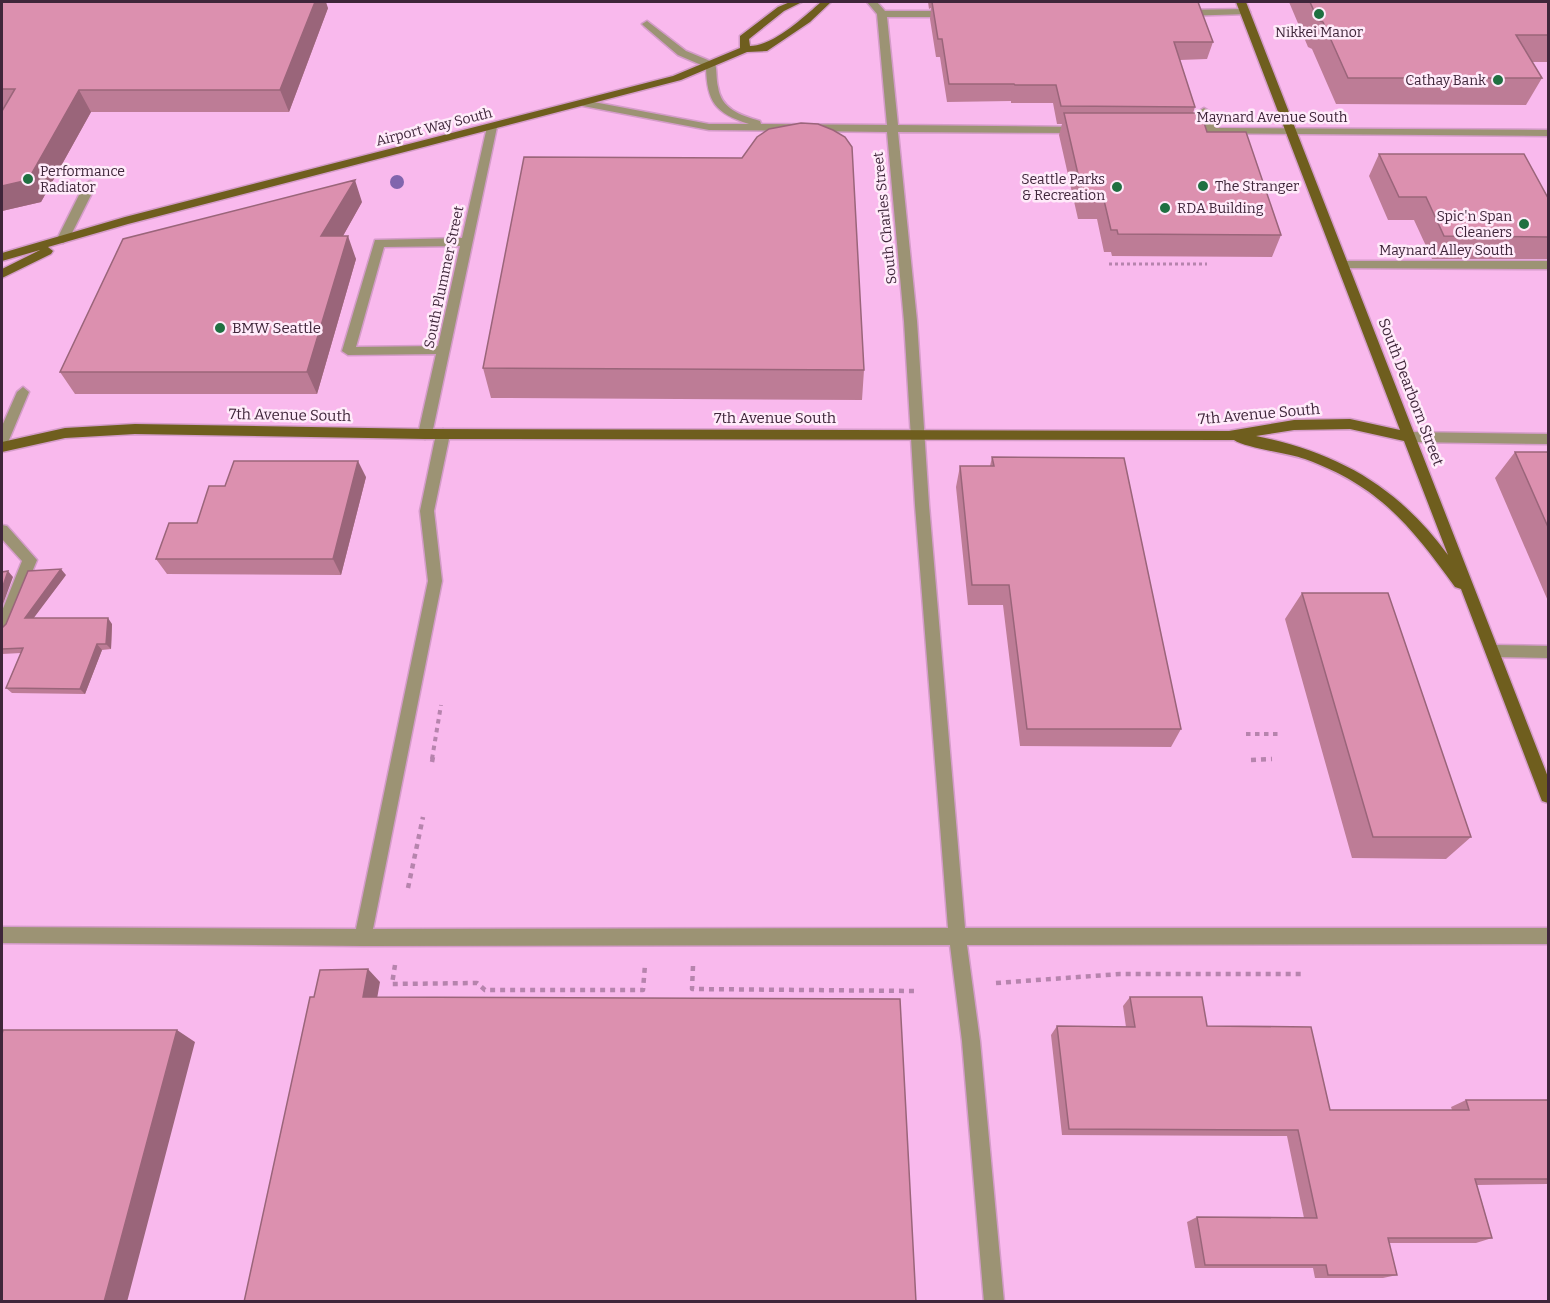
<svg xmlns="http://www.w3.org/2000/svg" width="1550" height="1303" font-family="Bitter,serif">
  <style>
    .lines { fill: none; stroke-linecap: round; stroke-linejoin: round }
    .minor-casing { stroke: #d49cc9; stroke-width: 3 }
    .major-casing { stroke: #d49cc9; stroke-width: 3 }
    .path-far2 { stroke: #b684ad; stroke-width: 3; stroke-dasharray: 3 3; stroke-linecap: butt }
    .path-far1 { stroke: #b684ad; stroke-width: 4; stroke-dasharray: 4.5 4.5; stroke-linecap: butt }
    .path { stroke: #b684ad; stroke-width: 4.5; stroke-dasharray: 5 5; stroke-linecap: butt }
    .minor { fill: #9c9374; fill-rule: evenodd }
    .major { fill: #6f5e1e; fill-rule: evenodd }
    .tree { fill: #8165ad }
    .wall { fill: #bd7c96 }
    .shaded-wall { fill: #9a657a }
    .building { fill: #dc90af; stroke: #9a657a; stroke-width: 1.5 }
    .poi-dot { fill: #1f7041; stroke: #ffebfa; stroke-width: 2 }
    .labels { text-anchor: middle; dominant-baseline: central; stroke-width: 5; stroke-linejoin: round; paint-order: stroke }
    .far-poi-label { font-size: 14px; fill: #3f263a; stroke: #ffebfa; text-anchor: end }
    .far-street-label { font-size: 14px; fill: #3f263a; stroke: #ffebfa }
    .poi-label { font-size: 15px; fill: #3f263a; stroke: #ffebfa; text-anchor: start }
    .street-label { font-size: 15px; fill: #3f263a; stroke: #ffebfa }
  </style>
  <rect width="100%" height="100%" fill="#f9b9ed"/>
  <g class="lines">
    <g class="minor-casing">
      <path id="minor" d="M867 2H877L885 11H951L956 14 951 17H887L898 125 1079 127 1084 130 1079 133 898 132 917 321 929 505 965 928H1548V944L967 945 980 1041 1004 1302H984L962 1041 950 945 363 946 2 943V927L356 929 428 581 420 511 436 434 443 429 450 434 434 511 442 581 373 929 948 928 915 505 904 321 887 132 709 130 583 106 578 103 583 100 709 124H749C715 113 707 102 706 67L678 55 644 26 642 24 647 21 686 51 715 63C717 70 716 79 718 87 721 109 740 115 760 121L761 124 887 125 877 14Z
        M1245 9 1250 12 1248 14 1182 16 1177 13 1182 10Z
        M1204 108 1209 111 1216 128 1548 130V136L1183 133 1182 131 1187 128H1205L1199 111Z
        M492 124 497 127 432 434 425 439 418 434 436 354 348 355 342 351 375 240 462 238 487 127ZM460 246 438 346 356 347 384 247Z
        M90 181 96 185 69 239 63 243 59 242 57 239 84 185Z
        M1343 261H1548V269L1339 268V262Z
        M23 387 29 392 9 440 7 443 2 445V426L17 392Z
        M1409 432 1548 434V444L1409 442 1402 437Z
        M2 525 7 526 37 560 9 628 7 632 2 634V611L22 561 2 539Z
        M1492 645 1548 646V658L1492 657 1487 655 1485 651 1487 647Z"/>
    </g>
    <g class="major-casing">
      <path id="major" d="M790 2H802L784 11 749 39 750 46C773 46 804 17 821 2H831L810 22 767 51 747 52 681 80 128 224 48 247 53 251 51 254 2 278V269L40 250 2 261V253L125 217 673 76 740 48V36L778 7Z
        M1236 2H1246L1548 777V803L1542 801 1540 796 1461 589 1455 587C1410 525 1379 486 1305 459 1287 453 1246 448 1234 440L425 439 135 434 65 438 2 452V442L65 428 135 424 425 429 1229 431 1294 420 1350 419 1400 430ZM1350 429 1404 441 1448 555C1398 487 1339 453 1256 436L1294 430Z"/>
    </g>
    <path class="path-far2" d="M1109 264H1207"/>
    <path class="path-far1" d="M1246 734H1281
      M432 759 441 705"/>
    <path class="path" d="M1251 760 1272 759
      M432 762 433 757
      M408 888 423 817
      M395 965 392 984 477 983 485 990H643L645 965
      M693 966 692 989 918 991
      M996 983 1120 974H1305"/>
    <use href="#minor" class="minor"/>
    <use href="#major" class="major"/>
  </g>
  <circle class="tree" cx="397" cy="182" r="7"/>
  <path class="wall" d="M2 2 328 8 289 112H91L41 202 2 211Z
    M928 2H1198L1213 42 1207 59 1180 60 1195 107 1193 113 1281 235 1272 257 1112 256 1111 252H1104L1097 219H1078L1059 135 1062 124H1057L1053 103H1011V101L947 102 940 57H936L930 19 931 8 929 9Z
    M1289 2H1548V62H1532L1542 78 1526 105 1336 104 1312 49 1308 47Z
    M1379 154 1548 198V259H1432L1414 220H1388L1369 176Z
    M362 202 343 236 356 259 317 394H75L60 372Z
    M483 368 864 370 862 400 491 398Z
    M1515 452H1548V601L1495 478Z
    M992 457 1181 729 1171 747 1020 746 1003 605H968L956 487 960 466H990Z
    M366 477 341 575 167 574 156 559 197 523 225 486Z
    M66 575 33 618 112 624 111 649 102 650 85 694 12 693 6 688 21 653 2 654V628Z
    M1302 593 1471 837 1446 859 1352 858 1285 619Z
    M1130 997 1207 1026 1330 1110H1452L1451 1107 1466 1100H1548V1184L1477 1185 1492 1238 1476 1243H1389L1397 1275 1383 1278H1315L1313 1268H1195L1187 1222 1197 1217 1304 1218 1287 1136 1062 1135 1051 1035 1057 1026 1126 1027 1123 1006Z"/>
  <path class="shaded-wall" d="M315 2H326L328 8 289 112 280 90Z
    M79 90 91 112 41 202 2 211V186Z
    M355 180 362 202 330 259 321 236Z
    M348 236 356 259 317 394 307 372Z
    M358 461 366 477 341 575 333 559Z
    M61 569 66 575 30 623 25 618Z
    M8 571 13 577 2 607V589Z
    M108 618 112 624 111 649 106 644Z
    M97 644 102 650 85 694 80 689Z
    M368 969 380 982 375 1010 363 997Z
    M177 1030 195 1042 127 1302H104Z"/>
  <path class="building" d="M2 2H315L280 90H79L28 180 2 186V111L15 89H2Z
    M932 2H1198L1213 42H1174L1195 107 1061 106 1056 85H1015L1014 84H949L942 39H938Z
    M1310 2H1548V35H1516L1542 78H1348L1323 22 1318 20Z
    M1064 113H1201L1207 132H1246L1281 235 1118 234 1117 230H1111L1103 196H1083Z
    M801 123 818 124 833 130 845 137 852 147 864 370 483 368 524 157 742 158 757 137 769 129Z
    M1379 154H1524L1548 198V237L1444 236 1426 197H1399Z
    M355 180 321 236H348L307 372H60L123 239Z
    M1515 452H1548V527Z
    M992 457 1124 458 1181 729H1027L1009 585H972L960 466H994Z
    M234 461H358L333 559H156L169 523H197L209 486H225Z
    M61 569 25 618H108L106 644H97L80 689 6 688 23 648 2 649V628L6 624 28 571Z
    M8 571 2 589V572Z
    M1302 593H1388L1471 837H1373Z
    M368 969 363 997 900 999 916 1302H244L310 997H314L320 970Z
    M1130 997H1202L1207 1026 1311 1027 1330 1110H1469L1466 1100H1548V1179H1475L1492 1238H1388L1397 1275H1328L1326 1265H1205L1197 1217 1317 1218 1298 1130 1069 1129 1057 1026 1135 1027Z
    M3 1030H177L104 1302H2V1034Z"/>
  <g class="poi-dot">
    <circle cx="1319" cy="14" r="6"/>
    <circle cx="1498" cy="80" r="6"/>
    <circle cx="28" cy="179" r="6"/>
    <circle cx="1203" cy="186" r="6"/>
    <circle cx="1117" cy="187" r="6"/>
    <circle cx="1165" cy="208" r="6"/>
    <circle cx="1524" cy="224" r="6"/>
    <circle cx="220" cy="328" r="6"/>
  </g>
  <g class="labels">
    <g class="far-poi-label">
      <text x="1319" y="32" text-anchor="middle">Nikkei Manor</text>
      <text x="1486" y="80">Cathay Bank</text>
      <text x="40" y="171" text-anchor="start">Performance<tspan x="40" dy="16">Radiator</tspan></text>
      <text x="1105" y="179">Seattle Parks<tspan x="1105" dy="16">&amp; Recreation</tspan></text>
      <text x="1215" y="186" text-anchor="start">The Stranger</text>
      <text x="1177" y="208" text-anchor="start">RDA Building</text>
      <text x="1512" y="216">Spic'n Span<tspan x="1512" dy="16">Cleaners</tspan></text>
    </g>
    <g class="far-street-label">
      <text x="1272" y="117">Maynard Avenue South</text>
      <text transform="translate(434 127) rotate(-14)">Airport Way South</text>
      <text transform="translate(885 218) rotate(-96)">South Charles Street</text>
      <text x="1446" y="250">Maynard Alley South</text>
      <text transform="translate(444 277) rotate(-78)">South Plummer Street</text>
    </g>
    <g class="poi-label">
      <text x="232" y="328">BMW Seattle</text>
    </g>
    <g class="street-label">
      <text transform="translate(1411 392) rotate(69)">South Dearborn Street</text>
      <text transform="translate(1259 414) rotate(-5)">7th Avenue South</text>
      <text transform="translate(290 415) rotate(1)">7th Avenue South</text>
      <text x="775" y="418">7th Avenue South</text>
    </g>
  </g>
  <rect width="1550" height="1303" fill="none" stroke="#3f263a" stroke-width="6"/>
</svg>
